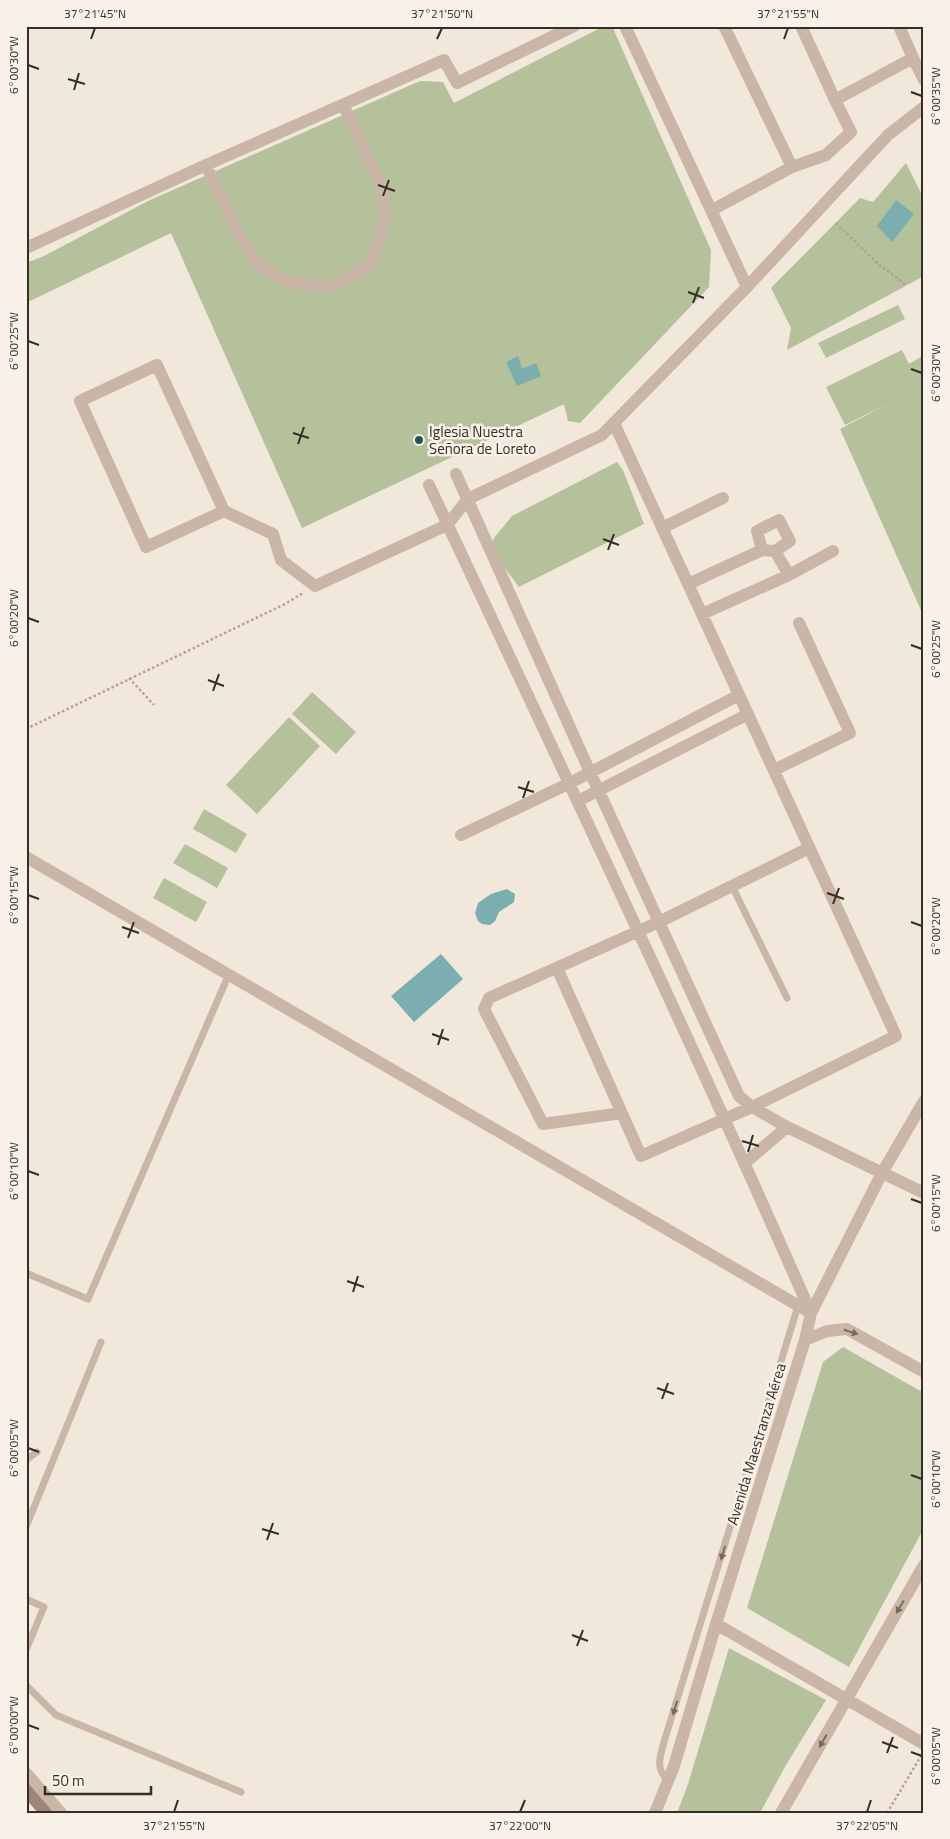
<svg xmlns="http://www.w3.org/2000/svg" width="950" height="1839" font-family="'Titillium Web',sans-serif">
  <style>
    .green { fill: #b5c19b }
    .water { fill: #7aaeaf }
    .lines { fill: none; stroke-linecap: round; stroke-linejoin: round }
    .path { stroke: #b6a091; stroke-width: 2.5; stroke-dasharray: 2.5 2.5; stroke-linecap: butt }
    .lane { stroke: #cab6a7; stroke-width: 7 }
    .street { stroke: #cab6a7; stroke-width: 12 }
    .secondary { stroke: #9e8579; stroke-width: 12 }
    .oneway { fill: #796a61 }
    .ticks { fill: none; stroke: #362c28; stroke-width: 2 }
    .poi-dot { fill: #1d5558; stroke: #f9f1e8; stroke-width: 2 }
    .labels { text-anchor: middle; dominant-baseline: central; stroke-width: 5; stroke-linejoin: round; paint-order: stroke }
    .poi-label { font-size: 15px; fill: #362c28; stroke: #f9f1e8; text-anchor: start }
    .street-label { font-size: 15px; fill: #362c28; stroke: #f9f1e8 }
    .neatline { fill: none; stroke: #362c28; stroke-width: 2 }
    .ticks-label { font-size: 12px; text-anchor: middle; fill: #362c28 }
  </style>
  <rect width="100%" height="100%" fill="#f2e7db"/>
  <path class="green" d="M604 26H612L711 250 709 287 580 423 568 421 564 404 302 528 171 233 26 303V263L44 256 148 201 420 81 443 82 454 103Z
    M906 163 924 199V276L787 350 791 328 771 288 860 198 873 202Z
    M898 305 905 319 826 358 818 343Z
    M902 350 909 364 924 355V617L840 429 889 403 845 425 826 387Z
    M617 462 623 470 644 524 519 587 491 550 494 538 512 516Z
    M312 692 356 732 336 754 292 714Z
    M289 717 320 746 257 814 226 785Z
    M204 809 247 834 236 853 193 829Z
    M185 844 228 868 217 888 173 863Z
    M164 878 207 902 196 922 153 898Z
    M843 1347 924 1393V1528L849 1667 747 1608 823 1362Z
    M729 1648 826 1700 786 1765 760 1813H677L688 1784Z"/>
  <path class="water" d="M896 200 914 214 892 242 877 226Z
    M518 356 522 369 536 363 541 376 517 386 506 362Z
    M507 889 515 894 514 902 499 912 495 921 490 925 482 924 478 921 475 913 478 903 491 894Z
    M441 954 463 979 414 1022 391 996Z"/>
  <g class="lines">
    <path class="path" d="M836 223 877 263 906 285
      M129 678 154 705
      M26 729 285 604 303 593
      M887 1813 921 1756"/>
    <path class="lane" d="M732 886 787 998
      M26 1273 88 1299 229 974
      M26 1460 37 1452
      M26 1527 101 1342
      M26 1599 44 1607 26 1650
      M26 1685 56 1715 241 1792
      M668 1780C655 1768 660 1758 664 1742L798 1306"/>
    <path class="street" d="M625 26 747 287
      M724 26 792 167
      M801 26 835 100 913 58 899 26
      M913 58 924 80
      M344 106 382 189 385 218 372 263 330 287 291 283 260 267 240 237 206 165 444 60 457 83 574 26
      M712 210 792 167 826 155 851 132 835 100
      M26 248 206 165
      M456 474 590 772 739 1096 752 1107 787 1127 924 1193
      M429 485C558 760 689 1035 811 1313
      M224 511 146 547 80 401 157 365 224 511 273 534 281 560 315 586 447 525 468 499 602 435 747 287 888 135 924 107
      M662 528 723 498
      M775 551 790 541 779 520 757 531 762 550 775 551 789 575
      M688 584 762 550
      M702 614 789 575 833 551
      M774 770 850 733 799 623
      M578 801 748 714
      M461 835 570 783 739 695
      M26 857 811 1313
      M557 968 641 1156 752 1107 896 1036 614 423
      M622 1113 543 1124 484 1009 489 998 659 922 809 848
      M745 1163 787 1127
      M805 1340 827 1331 847 1329 924 1372
      M716 1624 924 1744
      M26 1773 61 1813
      M655 1813 674 1766 716 1624 805 1340 811 1313 882 1173 924 1101
      M781 1813 924 1565"/>
    <path class="secondary" d="M26 1790 46 1813"/>
  </g>
  <defs><path id="oneway-solid" d="M-6-.8H1V-3.2L6.5 0L1 3.2V.8H-6Z" transform="scale(1.25)"/></defs>
  <g class="oneway">
    <use href="#oneway-solid" transform="translate(851 1332) rotate(18)"/>
    <use href="#oneway-solid" transform="translate(723 1553) rotate(107)"/>
    <use href="#oneway-solid" transform="translate(900 1607) rotate(120)"/>
    <use href="#oneway-solid" transform="translate(675 1708) rotate(107)"/>
    <use href="#oneway-solid" transform="translate(823 1741) rotate(120)"/>
  </g>
  <path class="ticks" d="M91 39 95 28M437 39 442 28M784 39 788 28M28 65 39 69M68 79 85 84M74 90 79 73M911 92 922 96M378 185 395 191M383 196 389 180M688 292 704 298M693 303 699 287M28 341 39 345M911 369 922 373M293 433 309 438M298 444 304 427M603 539 619 545M608 550 614 534M28 618 39 622M911 645 922 649M208 680 224 686M213 691 219 674M518 787 534 792M523 798 529 781M827 893 844 899M28 895 39 899M833 904 839 888M911 922 922 926M122 927 139 933M128 938 134 922M432 1034 449 1040M438 1045 443 1029M742 1141 759 1146M748 1152 753 1135M28 1171 39 1175M911 1199 922 1203M347 1281 364 1287M353 1292 358 1276M657 1388 674 1394M662 1399 668 1383M28 1448 39 1452M911 1475 922 1479M262 1529 279 1534M267 1540 273 1523M572 1635 588 1641M577 1646 583 1630M28 1725 39 1729M882 1742 898 1748M911 1752 922 1756M887 1753 893 1737M174 1812 178 1800M520 1812 525 1800M867 1812 871 1800"/>
  <circle class="poi-dot" cx="419" cy="440" r="5"/>
  <g class="labels">
    <g class="poi-label">
      <text x="429" y="431">Iglesia Nuestra<tspan x="429" dy="17">Señora de Loreto</tspan></text>
    </g>
    <g class="street-label">
      <text transform="translate(756 1444) rotate(-73)">Avenida Maestranza Aérea</text>
    </g>
  </g>
  <rect width="950" height="1839" fill="none" stroke="#f9f1e8" stroke-width="55"/>
  <path d="M45 1786v8h106v-8" fill="none" stroke="#362c28" stroke-width="2.5"/>
  <text x="52" y="1786" font-size="15" fill="#362c28" stroke="#f9f1e8" stroke-width="4" paint-order="stroke">50 m</text>
  <rect x="28" y="28" width="894" height="1784" class="neatline"/>
  <g class="ticks-label">
    <text x="95" y="18">37°21'45"N</text>
    <text x="442" y="18">37°21'50"N</text>
    <text x="788" y="18">37°21'55"N</text>
    <text transform="translate(14 65) rotate(-90)" y="4">6°00'30"W</text>
    <text transform="translate(936 96) rotate(-90)" y="4">6°00'35"W</text>
    <text transform="translate(14 341) rotate(-90)" y="4">6°00'25"W</text>
    <text transform="translate(936 373) rotate(-90)" y="4">6°00'30"W</text>
    <text transform="translate(14 618) rotate(-90)" y="4">6°00'20"W</text>
    <text transform="translate(936 649) rotate(-90)" y="4">6°00'25"W</text>
    <text transform="translate(14 895) rotate(-90)" y="4">6°00'15"W</text>
    <text transform="translate(936 926) rotate(-90)" y="4">6°00'20"W</text>
    <text transform="translate(14 1171) rotate(-90)" y="4">6°00'10"W</text>
    <text transform="translate(936 1203) rotate(-90)" y="4">6°00'15"W</text>
    <text transform="translate(14 1448) rotate(-90)" y="4">6°00'05"W</text>
    <text transform="translate(936 1479) rotate(-90)" y="4">6°00'10"W</text>
    <text transform="translate(14 1725) rotate(-90)" y="4">6°00'00"W</text>
    <text transform="translate(936 1756) rotate(-90)" y="4">6°00'05"W</text>
    <text x="174" y="1830">37°21'55"N</text>
    <text x="520" y="1830">37°22'00"N</text>
    <text x="867" y="1830">37°22'05"N</text>
  </g>
</svg>
